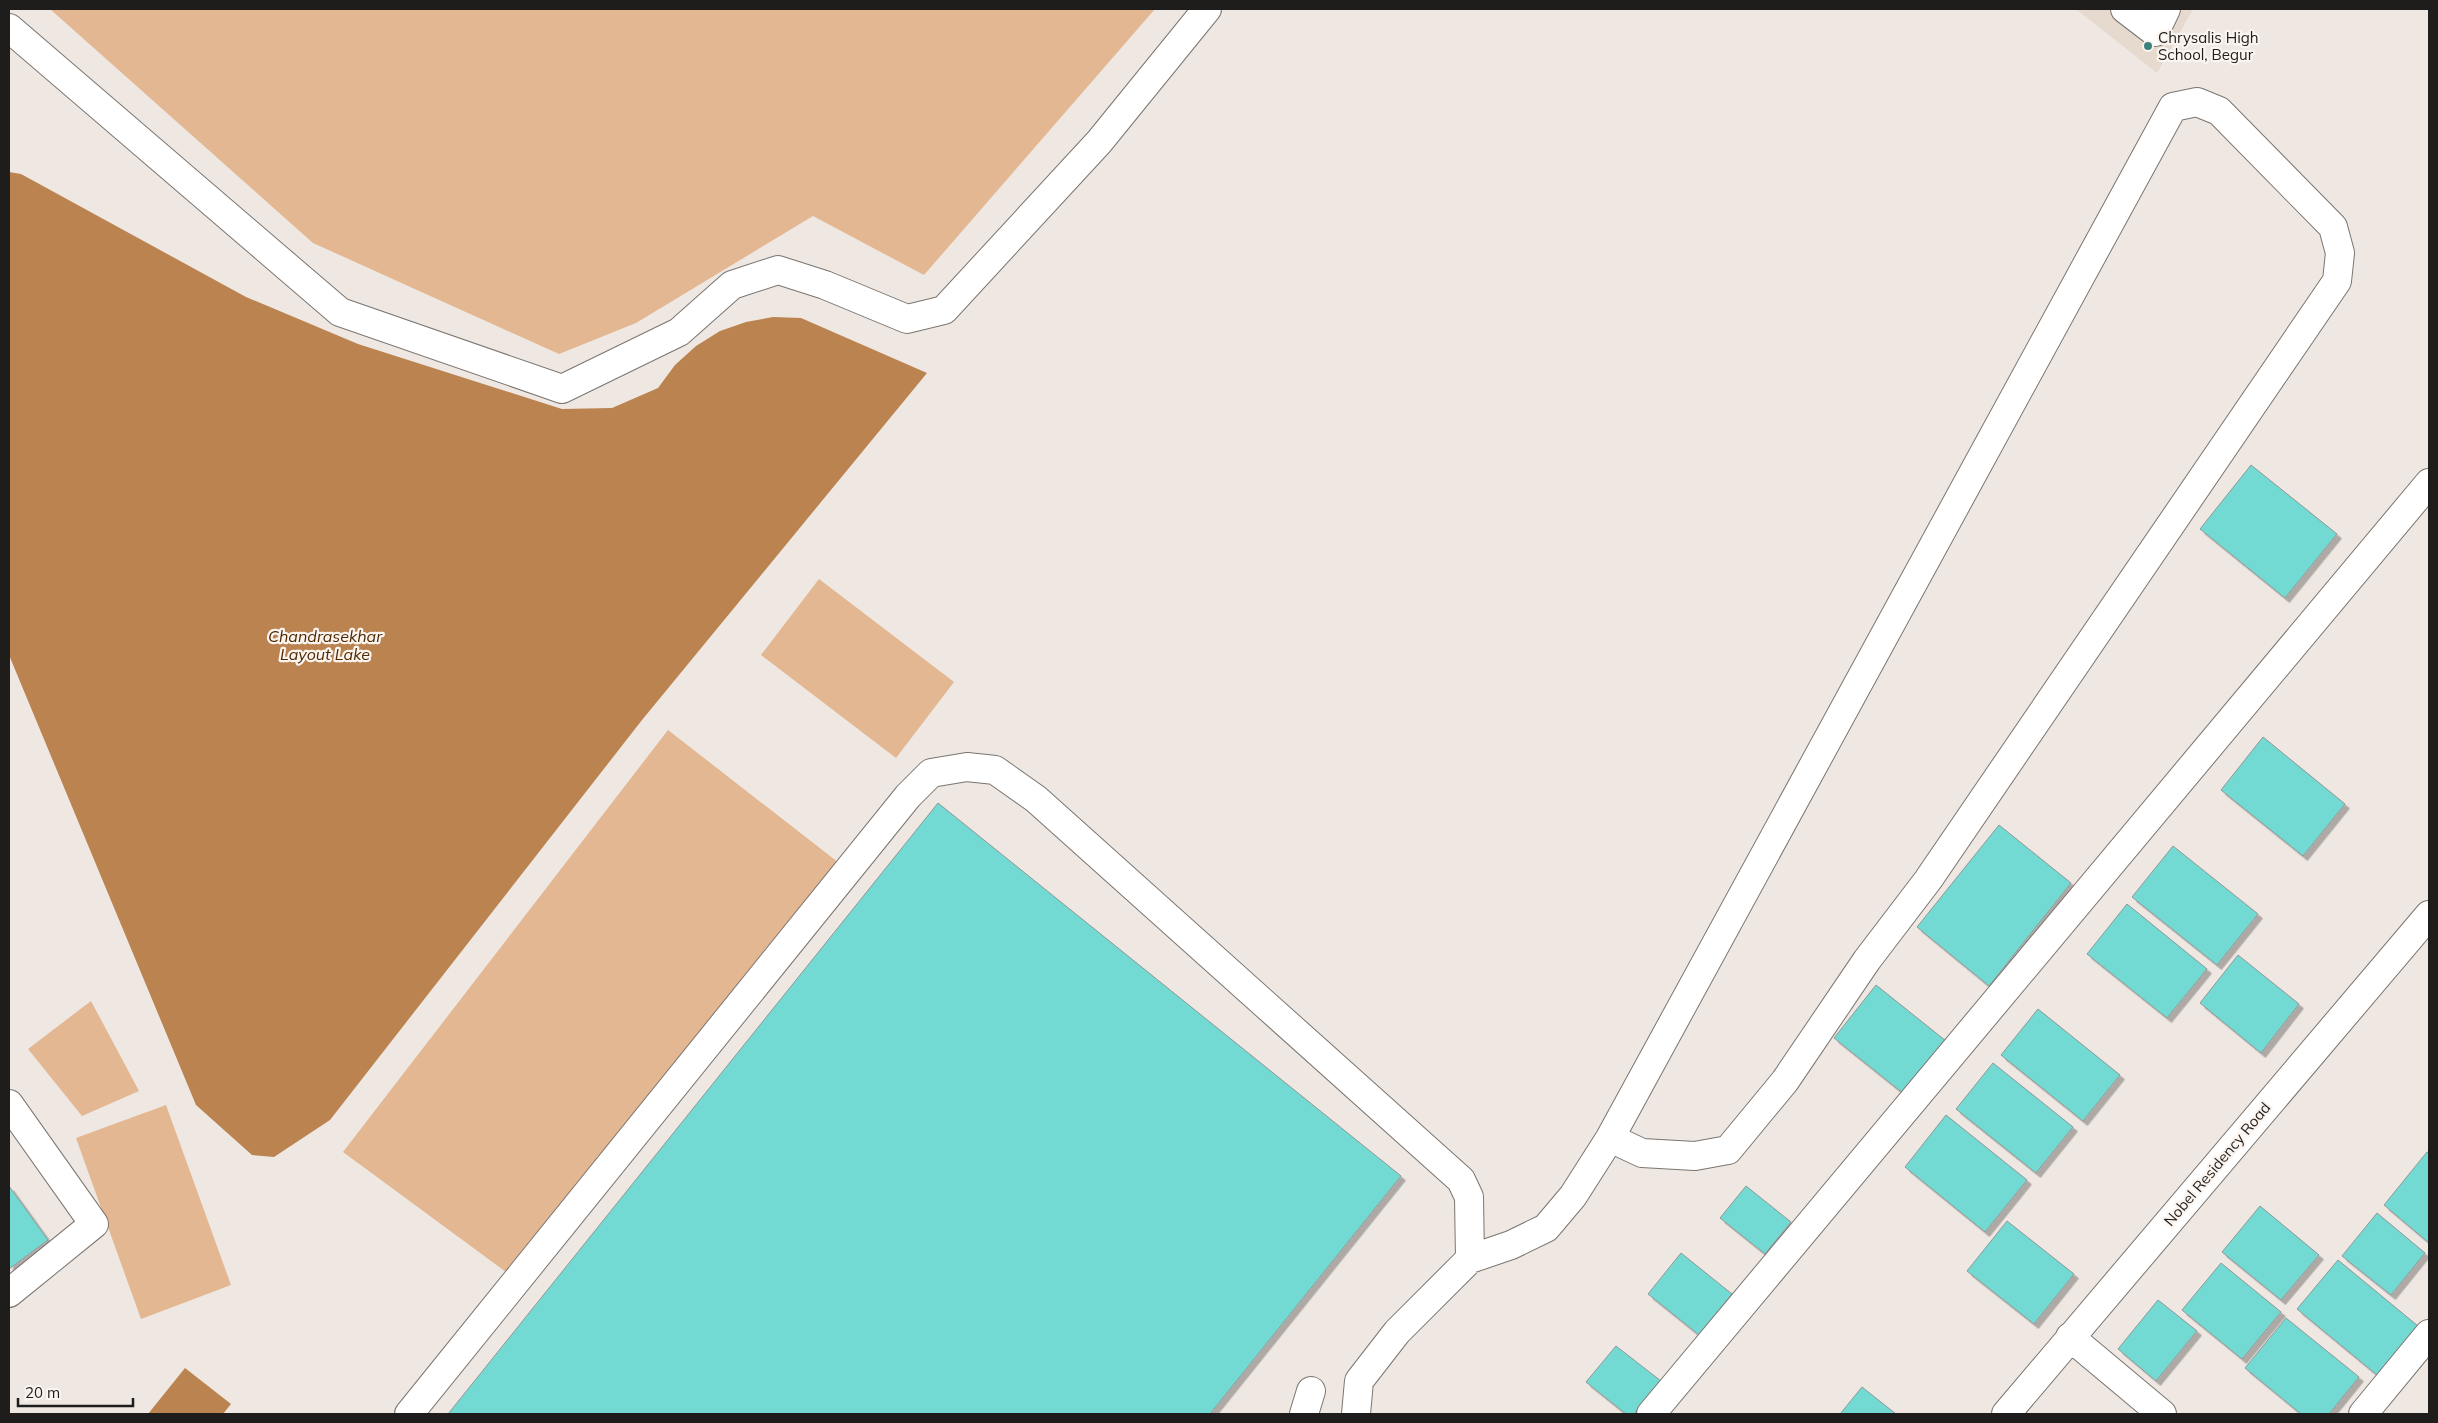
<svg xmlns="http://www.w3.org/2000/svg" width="2438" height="1423" font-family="Mulish,sans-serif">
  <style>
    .built { fill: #e6d9ce }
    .green { fill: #e3b791 }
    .water { fill: #bb8350 }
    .building { fill: #73dad3; stroke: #8f9897; filter: url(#shadow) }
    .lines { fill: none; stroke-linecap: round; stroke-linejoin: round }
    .minor-casing { stroke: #7b7570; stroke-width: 30 }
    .minor { stroke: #fff; stroke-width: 28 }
    .poi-dot { fill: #3c837f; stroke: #fbf4ef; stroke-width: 2 }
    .labels { text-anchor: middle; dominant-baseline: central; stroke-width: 4.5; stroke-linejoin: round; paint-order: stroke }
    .poi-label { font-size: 15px; fill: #1f1d1b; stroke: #fbf4ef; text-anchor: start }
    .street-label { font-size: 15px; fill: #1f1d1b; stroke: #fbf4ef }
    .water-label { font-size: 16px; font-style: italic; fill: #4e2800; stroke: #fbf4ef }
  </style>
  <defs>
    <filter id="shadow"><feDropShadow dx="4.5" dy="4.5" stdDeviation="0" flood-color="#0004"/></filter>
  </defs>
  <rect width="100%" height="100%" fill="#eee7e2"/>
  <path class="built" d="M2076 9H2193L2157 73Z"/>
  <path class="green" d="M50 9H1155L924 275 813 216 636 323 559 354 313 243Z
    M819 579 954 682 896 758 761 655Z
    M668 730 839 863 506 1272 343 1152Z
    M91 1001 139 1091 82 1116 28 1049Z
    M166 1105 231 1285 141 1319 76 1138Z"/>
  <path class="water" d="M9 172 21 174 246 297 358 344 562 409 612 408 658 388 675 365 696 346 720 331 746 322 773 317 801 318 927 373 642 720 330 1120 274 1157 252 1155 196 1105 9 655Z
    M185 1368 231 1404 223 1414H148Z"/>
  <path class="building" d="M2251 465 2337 534 2285 598 2200 529Z
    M2263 737 2345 804 2303 856 2221 790Z
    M938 803 1401 1176 1210 1414H448Z
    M1999 825 2071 883 1989 986 1917 927Z
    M2173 846 2258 914 2217 965 2132 897Z
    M2127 904 2207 969 2167 1018 2087 954Z
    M2238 955 2299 1004 2261 1053 2200 1003Z
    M1876 985 1946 1041 1904 1094 1834 1038Z
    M2038 1009 2120 1075 2083 1121 2001 1055Z
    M1993 1063 2073 1127 2036 1173 1956 1109Z
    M1946 1115 2027 1180 1985 1232 1905 1167Z
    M2427 1152 2429 1153V1243L2384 1205Z
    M9 1186 48 1240 9 1269Z
    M1746 1186 1791 1222 1765 1254 1720 1218Z
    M2260 1206 2319 1255 2281 1300 2222 1252Z
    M2377 1213 2425 1253 2391 1295 2342 1256Z
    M2007 1221 2074 1274 2034 1324 1967 1271Z
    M1681 1253 1732 1294 1699 1335 1648 1294Z
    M2338 1260 2418 1326 2377 1375 2297 1309Z
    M2221 1263 2281 1312 2242 1359 2182 1310Z
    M2158 1300 2197 1331 2156 1381 2118 1349Z
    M2286 1318 2359 1377 2329 1414H2301L2245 1368Z
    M1616 1346 1661 1381 1634 1414H1626L1586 1382Z
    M1862 1387 1896 1414H1840Z"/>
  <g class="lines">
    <g class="minor-casing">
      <path id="minor" d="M2125 9 2155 32 2166 9
        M9 28 340 312 562 389 679 332 732 285 778 270 825 285 907 319 944 310 1099 142 1207 9
        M9 1104 94 1224 9 1293
        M2070 1337 2162 1414
        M409 1414 908 796 931 773 967 767 995 770 1036 799 1461 1180 1469 1197 1470 1259
        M1304 1414 1311 1391
        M1356 1414 1359 1381 1397 1332 1470 1259 1511 1245 1546 1228 1573 1196 1610 1138 2173 107 2197 102 2219 111 2333 227 2340 253 2337 281 1928 880 1867 960 1785 1081 1728 1150 1695 1156 1642 1153 1610 1138
        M1651 1414 2429 483
        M2006 1414 2429 915
        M2363 1414 2429 1334"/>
    </g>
    <use href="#minor" class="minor"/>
  </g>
  <circle class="poi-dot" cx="2148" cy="46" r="5"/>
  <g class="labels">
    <g class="poi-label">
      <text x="2158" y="37">Chrysalis High<tspan x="2158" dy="17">School, Begur</tspan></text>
    </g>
    <g class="street-label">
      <text transform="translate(2217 1164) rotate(-50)">Nobel Residency Road</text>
    </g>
    <g class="water-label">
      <text x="325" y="636">Chandrasekhar<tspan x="325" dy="18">Layout Lake</tspan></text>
    </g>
  </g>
  <rect width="2438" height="1423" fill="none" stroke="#1f1d1b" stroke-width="20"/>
  <path d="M18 1398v8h115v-8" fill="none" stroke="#1f1d1b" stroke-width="2.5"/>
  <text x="25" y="1398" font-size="15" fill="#1f1d1b" stroke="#fbf4ef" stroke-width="4" paint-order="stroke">20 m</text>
</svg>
